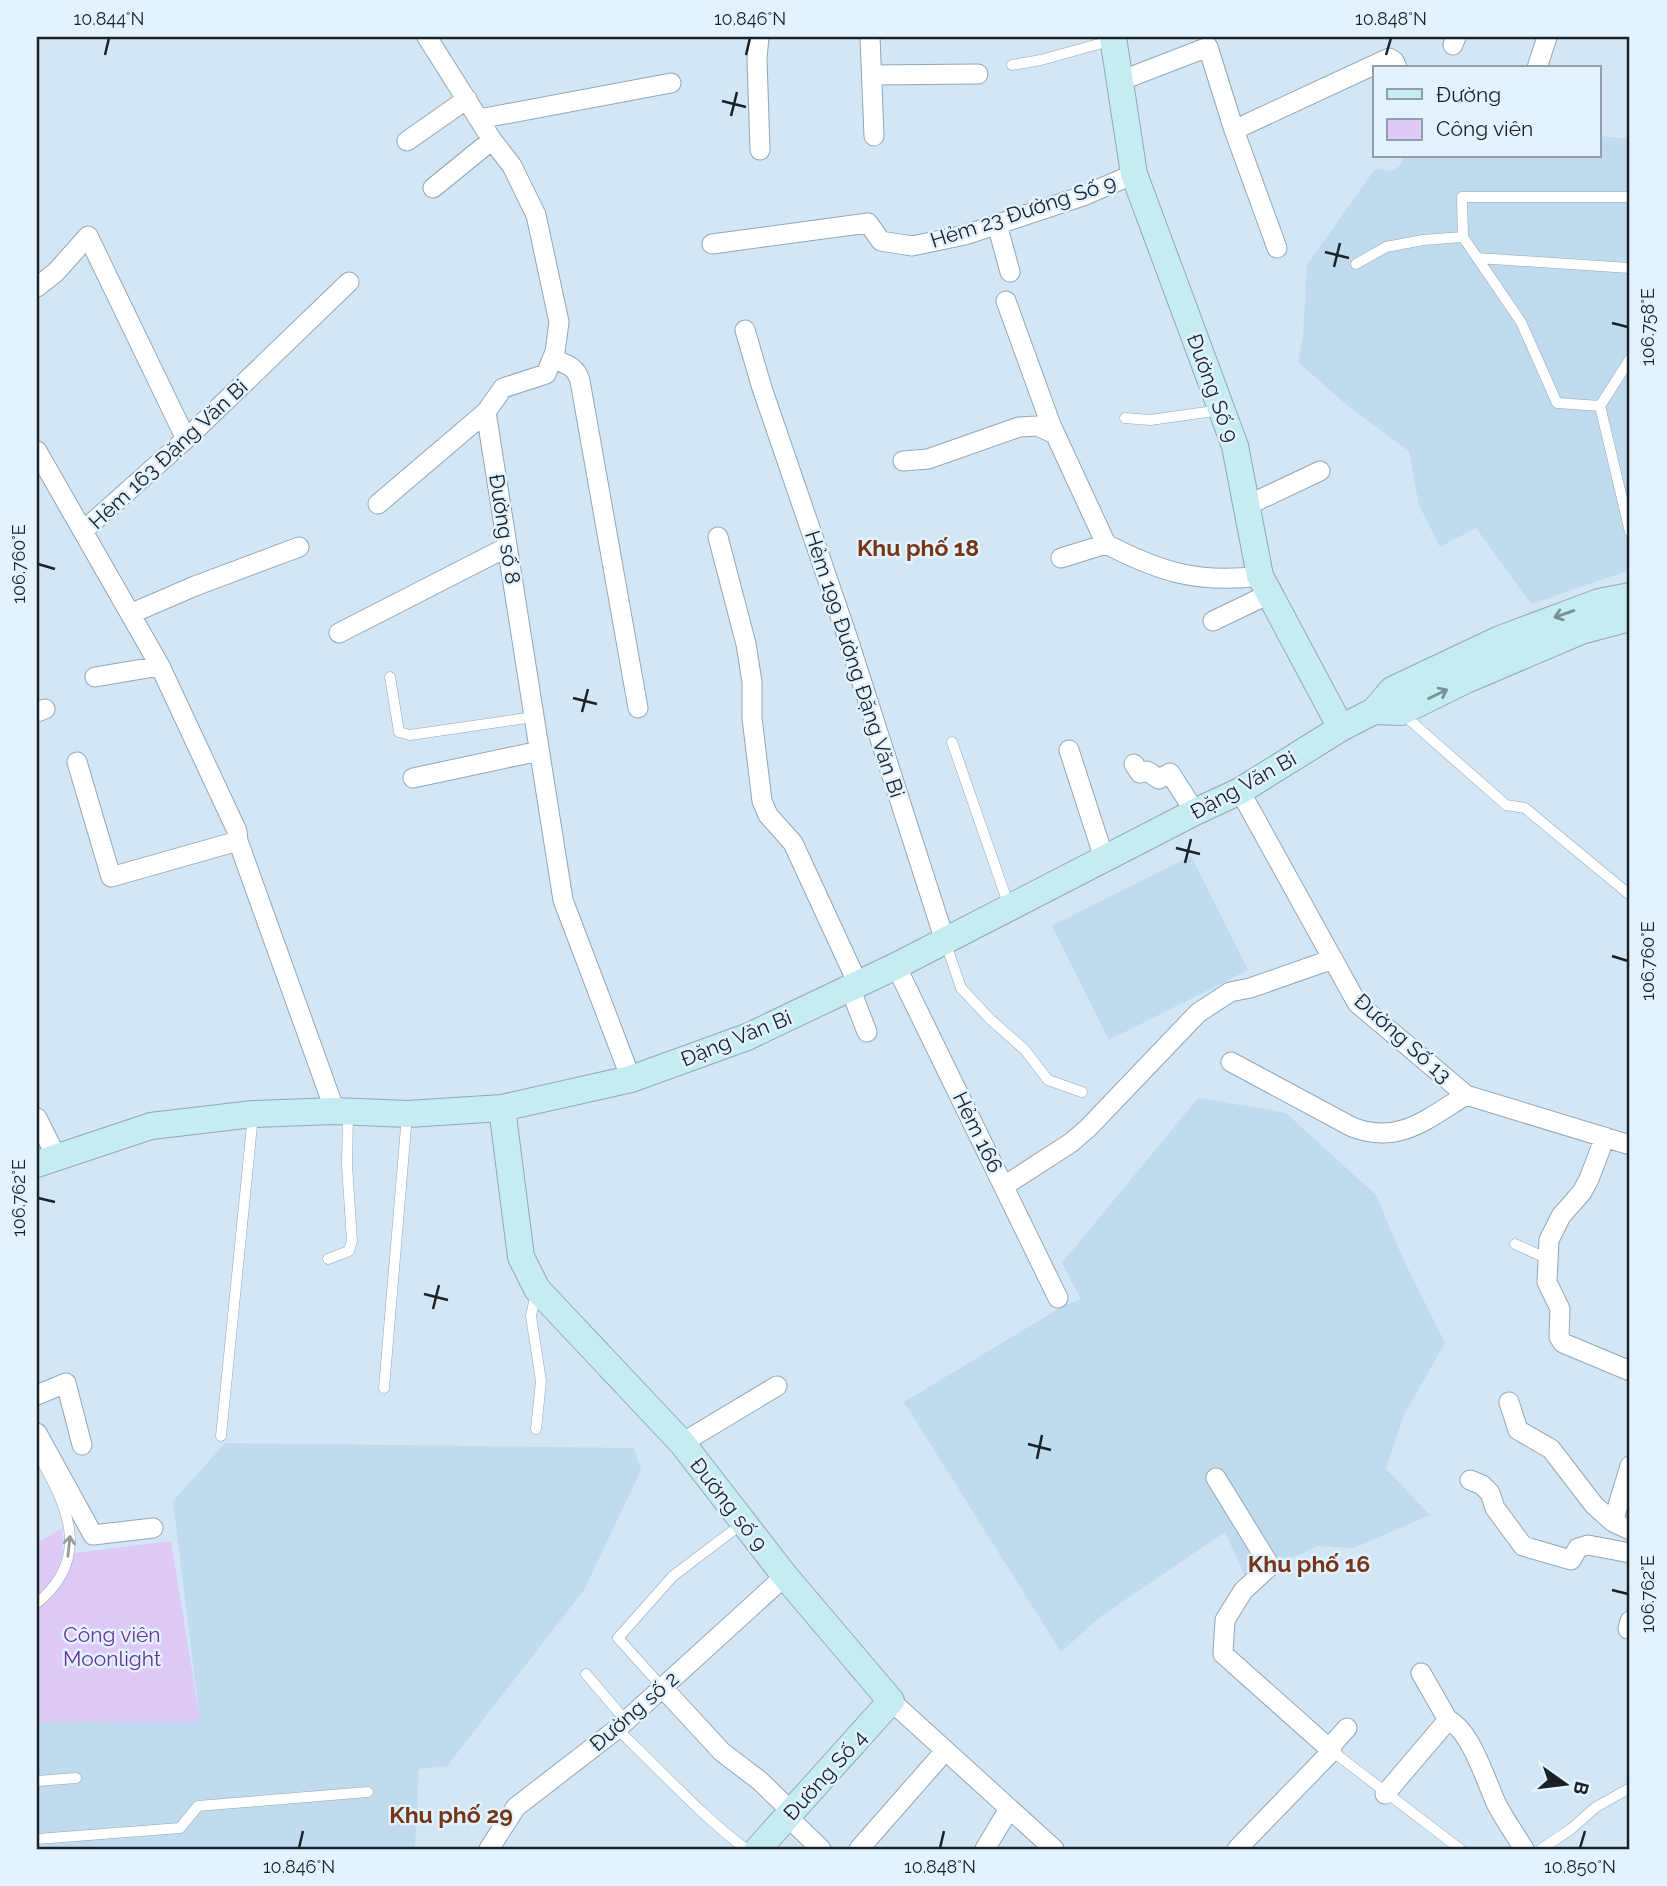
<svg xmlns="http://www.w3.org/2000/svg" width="1667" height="1886" font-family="Raleway,sans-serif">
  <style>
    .built { fill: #c0daee }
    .green { fill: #dec9f7 }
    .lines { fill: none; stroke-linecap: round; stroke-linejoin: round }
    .lane-casing { stroke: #93a6b4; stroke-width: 11 }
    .street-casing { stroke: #93a6b4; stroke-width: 21 }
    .secondary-casing { stroke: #93a6b4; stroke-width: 28 }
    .lane { stroke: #fff; stroke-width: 10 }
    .street { stroke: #fff; stroke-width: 19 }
    .secondary { stroke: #c5ecf2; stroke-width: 26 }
    .oneway { stroke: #789197 }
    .oneway2 { stroke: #989b9e }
    .ticks { fill: none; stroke: #1a2127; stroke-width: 2.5 }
    .labels { text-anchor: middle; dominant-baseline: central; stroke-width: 5; stroke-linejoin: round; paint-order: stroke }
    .street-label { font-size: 21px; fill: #1a2127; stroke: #e2f2ff }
    .park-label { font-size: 21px; fill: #693296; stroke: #e2f2ff }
    .neighbourhood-label { font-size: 23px; font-weight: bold; fill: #763617; stroke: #e2f2ff }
    .neatline { fill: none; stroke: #1a2127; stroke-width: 2.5 }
    .ticks-label { font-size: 18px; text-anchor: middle; fill: #1a2127 }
  </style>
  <rect width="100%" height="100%" fill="#d2e6f5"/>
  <path class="built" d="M1599 136 1630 139V570L1531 604 1476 528 1440 547 1419 505 1409 451 1348 406 1298 362 1303 337 1307 265 1375 169 1391 171 1400 166 1403 156H1599Z
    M1191 856 1248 970 1109 1040 1052 926Z
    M1198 1098 1286 1113 1376 1195 1404 1261 1445 1343 1404 1415 1386 1469 1430 1515 1354 1548 1317 1546 1247 1580 1225 1532 1100 1617 1061 1652 904 1402 1065 1305 1081 1299 1062 1263Z
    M225 1443 634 1448 641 1470 584 1590 447 1766 419 1769 415 1849H37V1722L200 1721 173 1501Z"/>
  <path class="green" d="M62 1528C65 1561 59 1574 37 1598V1543Z
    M171 1541 200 1721 37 1722V1610L60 1588 72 1556 75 1553Z"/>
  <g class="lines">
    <g class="lane-casing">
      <path id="lane" d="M1012 65 1041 60 1113 40
        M1630 197H1462L1463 237 1521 322 1557 403 1600 406 1630 532
        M1477 258 1630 268
        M1356 264 1386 247 1423 240 1463 237
        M1600 406 1630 359
        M1125 418 1150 420 1221 410
        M390 677 399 732 410 735 534 717
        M1404 715 1506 805 1525 808 1630 895
        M952 742 1009 906
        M945 941 961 988 989 1018 1025 1050 1048 1080 1082 1092
        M1515 1244 1548 1259
        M328 1259 349 1251 352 1241 347 1165 348 1113
        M536 1293 531 1316 541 1381 536 1429
        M384 1388 407 1115
        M221 1436 253 1115
        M37 1453C67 1505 93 1557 37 1603
        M586 1674 626 1721
        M662 1687 618 1638 673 1576 743 1523
        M617 1729C660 1769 699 1814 746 1849
        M1332 1751 1460 1849
        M37 1781 76 1778
        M37 1839 180 1828 198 1806 368 1792
        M1541 1849 1571 1829 1596 1807 1630 1788"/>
    </g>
    <g class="street-casing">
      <path id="street" d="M427 37 492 140 512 166 536 215 559 322 555 352 546 374 503 388 486 412 563 900 631 1079
        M759 37 757 58 760 150
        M870 37 874 136
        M1453 45 1456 37
        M1537 68 1547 37
        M872 75 978 74
        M1120 81 1208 47 1234 130 1277 248
        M479 119 671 83
        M1234 130 1389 58 1394 61 1397 68
        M407 141 467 99
        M433 188 492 140
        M997 224 1010 272
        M712 244 868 223 881 241 912 246 965 235 1083 196 1134 174
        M37 287 56 272 88 236 186 439
        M1006 301 1051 425 1106 544
        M745 330 762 388 847 636 945 941
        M552 359C566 364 576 366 580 381L638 708
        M37 451 160 666 237 831 238 841 335 1111
        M903 461 928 459 1019 427 1037 426 1055 434
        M378 504 486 412
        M1246 506 1320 471
        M83 531 186 439 349 282
        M718 537 746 644 752 682V718L762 801 768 815 793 843 858 984
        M1061 558 1106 544C1160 572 1199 584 1260 576
        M130 614 195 586 299 547
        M1213 621 1269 594
        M339 633 507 547
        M95 677 160 666
        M37 712 45 709
        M1069 750 1104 858
        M77 762 111 877 238 841
        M1134 764 1140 773 1147 771 1159 779 1170 773 1195 812
        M413 778 539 751
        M1240 791 1357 1003 1466 1095 1630 1145
        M896 966 1058 1298
        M850 988 867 1032
        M1231 1062 1352 1127C1399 1145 1427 1119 1466 1095
        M37 1118 56 1156
        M1605 1137 1589 1179 1582 1192 1561 1216 1549 1240 1547 1282 1560 1309 1559 1337 1563 1343 1630 1371
        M1004 1186 1072 1142 1089 1127 1198 1013 1230 992 1250 988 1333 959
        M37 1395 66 1383 82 1445
        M1509 1402 1518 1430 1551 1449 1594 1505 1613 1522
        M37 1433 93 1535 153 1528
        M682 1443 777 1386
        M1630 1466 1613 1522 1630 1530
        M1216 1478 1270 1566 1243 1591 1225 1620 1223 1654 1332 1751 1237 1849
        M1470 1480 1482 1485 1490 1493 1495 1508 1523 1546 1571 1560 1578 1548 1588 1545 1630 1553
        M1628 1629 1630 1621
        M662 1687 722 1752 760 1781 792 1812
        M891 1701 1054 1849
        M1448 1720C1470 1729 1486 1781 1496 1803 1504 1819 1515 1834 1524 1849
        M1329 1748 1347 1728
        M1385 1794 1448 1720 1421 1673
        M788 1817 821 1849
        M489 1849 516 1807 617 1729 785 1576
        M859 1849 945 1751
        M985 1849 1009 1809"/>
    </g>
    <g class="secondary-casing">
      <path id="secondary" d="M1113 37 1134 174 1235 446 1260 576 1341 728
        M1374 711 1401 712 1466 680 1581 631 1630 618
        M502 1108 521 1257 537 1289 682 1443 785 1576 891 1701 758 1849
        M37 1164 151 1126 253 1114 335 1111 408 1114 502 1108 631 1079 747 1037 896 966 1195 812 1240 791 1341 728 1374 711 1392 690 1500 639 1599 602 1630 596"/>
    </g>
    <use href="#lane" class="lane"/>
    <use href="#street" class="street"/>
    <use href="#secondary" class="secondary"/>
  </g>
  <defs><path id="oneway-shaft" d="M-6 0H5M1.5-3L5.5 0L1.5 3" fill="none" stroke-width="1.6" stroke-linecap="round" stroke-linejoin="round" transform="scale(1.75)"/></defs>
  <g class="oneway">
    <use href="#oneway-shaft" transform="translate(1564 614) rotate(161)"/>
    <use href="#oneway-shaft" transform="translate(1438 694) rotate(-26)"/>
  </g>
  <use class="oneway2" href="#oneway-shaft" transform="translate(69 1546) rotate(-84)"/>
  <path class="ticks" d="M105 55 109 38M746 55 750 38M1386 55 1391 38M722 101 746 107M731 116 737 92M1325 252 1349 258M1334 267 1340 243M1612 323 1628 327M38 564 55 569M573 698 597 704M582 712 588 689M1176 848 1200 854M1185 863 1191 839M1612 956 1628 961M38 1198 55 1202M424 1294 448 1300M433 1309 439 1285M1028 1444 1051 1450M1037 1459 1042 1435M1612 1590 1628 1594M299 1848 303 1831M940 1848 944 1831M1580 1848 1585 1831"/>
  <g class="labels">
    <g class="street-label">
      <text transform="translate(1023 211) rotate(-18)">Hẻm 23 Đường Số 9</text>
      <text transform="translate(1213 388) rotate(70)">Đường Số 9</text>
      <text transform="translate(168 454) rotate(-43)">Hẻm 163 Đặng Văn Bi</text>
      <text transform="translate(505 529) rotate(81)">Đường số 8</text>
      <text transform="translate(855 664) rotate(72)">Hẻm 199 Đường Đặng Văn Bi</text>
      <text transform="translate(1243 785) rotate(-29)">Đặng Văn Bi</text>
      <text transform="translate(736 1038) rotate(-22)">Đặng Văn Bi</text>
      <text transform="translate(1403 1038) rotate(42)">Đường Số 13</text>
      <text transform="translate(978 1132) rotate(64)">Hẻm 166</text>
      <text transform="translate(729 1504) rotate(52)">Đường số 9</text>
      <text transform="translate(634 1711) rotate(-41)">Đường số 2</text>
      <text transform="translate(825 1775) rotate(-48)">Đường Số 4</text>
    </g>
    <g class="park-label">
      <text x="112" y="1634">Công viên<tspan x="112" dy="24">Moonlight</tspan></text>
    </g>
    <g class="neighbourhood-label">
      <text x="918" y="547">Khu phố 18</text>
      <text x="1309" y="1563">Khu phố 16</text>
      <text x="451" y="1814">Khu phố 29</text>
    </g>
  </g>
  <rect width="1667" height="1886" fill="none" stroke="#e2f2ff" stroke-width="77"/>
  <rect x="1373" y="66" width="228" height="91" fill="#e2f2ff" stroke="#929ea9" stroke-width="2"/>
  <rect x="1387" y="89" width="35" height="10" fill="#c5ecf2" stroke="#929ea9" stroke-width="2"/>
  <text x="1436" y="102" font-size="21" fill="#1a2127">Đường</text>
  <rect x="1387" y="119" width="35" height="21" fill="#dec9f7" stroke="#929ea9" stroke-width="2"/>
  <text x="1436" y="136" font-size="21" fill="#1a2127">Công viên</text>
  <g transform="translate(1565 1784) rotate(104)" stroke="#e2f2ff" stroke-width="5" paint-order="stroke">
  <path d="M0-5L12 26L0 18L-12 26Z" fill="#1a2127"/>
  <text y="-10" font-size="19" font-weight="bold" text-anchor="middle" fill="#1a2127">B</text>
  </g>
  <rect x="38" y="38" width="1590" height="1810" class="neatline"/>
  <g class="ticks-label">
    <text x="109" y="25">10.844°N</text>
    <text x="750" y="25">10.846°N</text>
    <text x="1391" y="25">10.848°N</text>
    <text transform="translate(1648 327) rotate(-90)" y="6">106.758°E</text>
    <text transform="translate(19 564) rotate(-90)" y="6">106.760°E</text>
    <text transform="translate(1648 961) rotate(-90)" y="6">106.760°E</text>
    <text transform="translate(19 1198) rotate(-90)" y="6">106.762°E</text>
    <text transform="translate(1648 1594) rotate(-90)" y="6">106.762°E</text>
    <text x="299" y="1873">10.846°N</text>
    <text x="940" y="1873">10.848°N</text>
    <text x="1580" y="1873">10.850°N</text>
  </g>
</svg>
